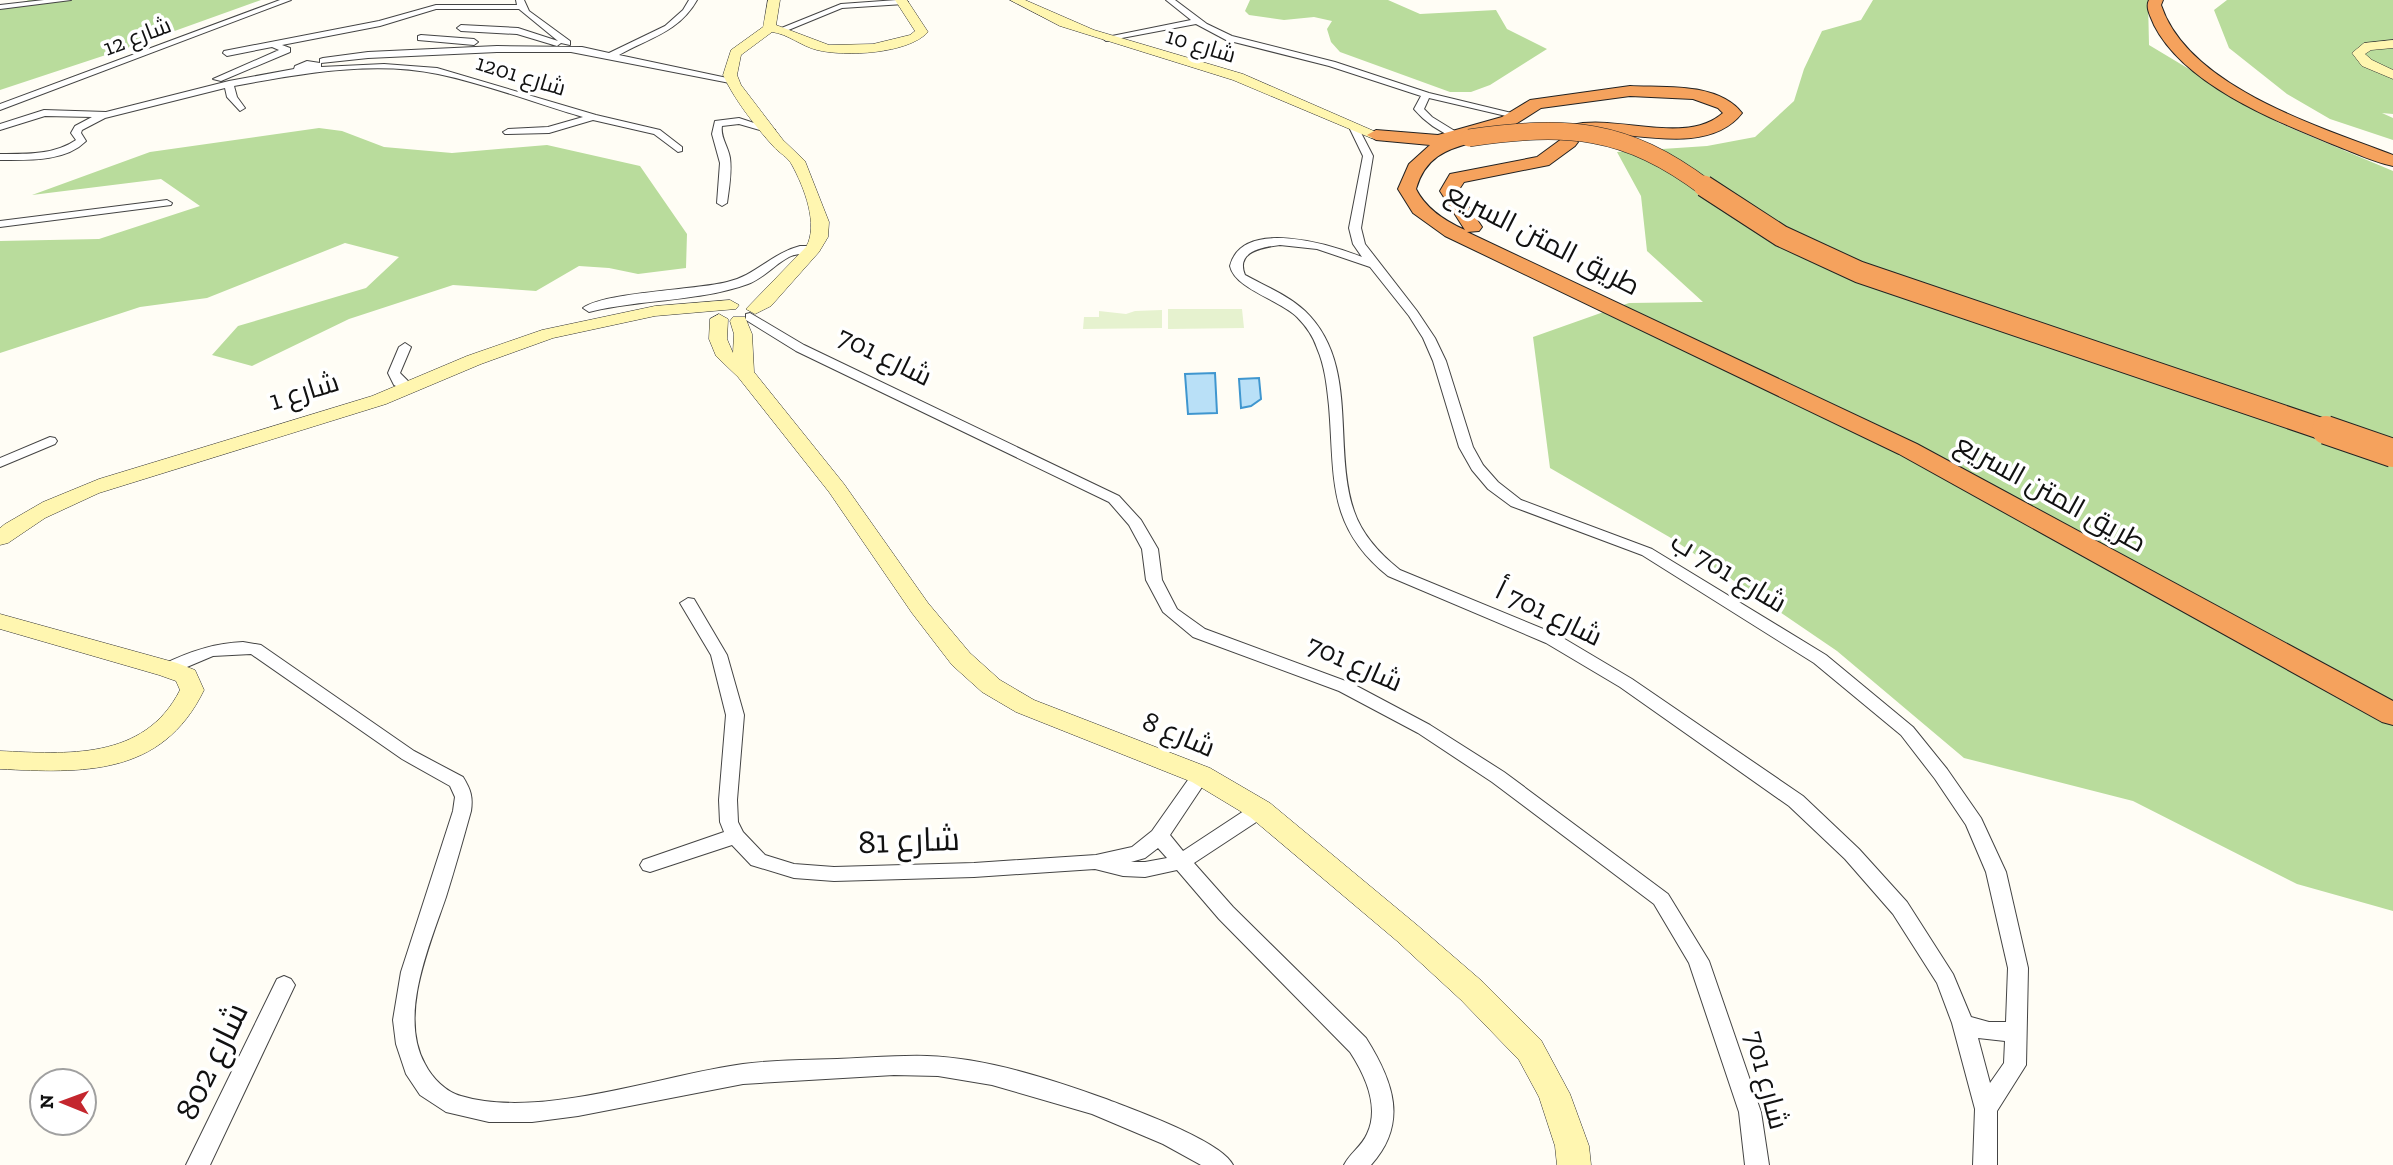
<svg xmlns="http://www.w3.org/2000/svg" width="2393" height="1165" font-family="'Zilla Slab',Cairo,serif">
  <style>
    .forest { fill: #b9dc9c }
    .pitch { fill: #e6f2cf }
    .water { fill: #b9e0f7; stroke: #3f96cf; stroke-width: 2 }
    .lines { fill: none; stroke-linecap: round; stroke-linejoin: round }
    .street-casing { stroke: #444; stroke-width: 2 }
    .secondary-casing { stroke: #333; stroke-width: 1 }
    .highway-casing { stroke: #222; stroke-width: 2 }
    .street { fill: #fff; fill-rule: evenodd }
    .secondary { fill: #fff6b0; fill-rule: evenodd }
    .highway { fill: #f5a25d; fill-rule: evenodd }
    .highway-bridge-far2-casing { stroke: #222; stroke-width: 18; stroke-linecap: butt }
    .highway-bridge-far1-casing { stroke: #222; stroke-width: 23; stroke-linecap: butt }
    .highway-bridge-casing { stroke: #222; stroke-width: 30; stroke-linecap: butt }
    .highway-bridge-far2 { stroke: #f5a25d; stroke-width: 17 }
    .highway-bridge-far1 { stroke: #f5a25d; stroke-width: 21 }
    .highway-bridge { stroke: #f5a25d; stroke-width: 28 }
    .labels { text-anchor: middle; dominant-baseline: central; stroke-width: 7; stroke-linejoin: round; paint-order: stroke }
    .far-street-label { font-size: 23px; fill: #111; stroke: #fff }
    .street-label { font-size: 28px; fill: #111; stroke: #fff }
    .near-street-label { font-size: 33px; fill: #111; stroke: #fff }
  </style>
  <rect width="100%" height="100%" fill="#fffdf5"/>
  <path class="forest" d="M29 0H261L130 47 0 90V10Z
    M1250 0H1388L1420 14 1496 10 1507 29 1547 49 1490 85 1471 92H1450L1340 52 1331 42 1327 29 1332 21 1314 17 1284 20 1249 15 1245 11Z
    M1873 0H2148L2149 45 2279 123 2393 171V911L2297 884 2133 801 1964 758 1837 651 1671 538 1550 468 1533 337 1629 303 1703 302 1647 251 1641 196 1617 152 1707 146 1755 137 1794 101 1804 69 1822 31 1861 20Z
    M2227 0H2393V114L2382 113 2393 118V140L2330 119 2287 94 2229 48 2214 10Z
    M319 128 342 131 384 147 452 153 547 145 640 166 687 234 686 268 638 274 609 268 579 266 536 291 453 285 349 319 252 366 212 355 238 326 366 288 399 257 345 243 207 298 140 307 0 353V241L99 239 200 206 161 179 32 195 150 152Z"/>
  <path class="pitch" d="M1168 309H1242L1244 328 1168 329Z
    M1162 310V328L1083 329 1084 317H1099V311L1126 314 1135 311Z"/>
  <path class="water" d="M1215 373 1217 413 1188 414 1185 374Z
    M1259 378 1261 399 1251 406 1241 408 1239 379Z"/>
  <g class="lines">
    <g class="street-casing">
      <path id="street" d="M44 0H71L0 9V5Z
        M280 0H291L0 110V104Z
        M516 0H524L529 11 570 41V45L561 43 557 46 517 34 461 31 457 28 461 25 518 28 558 41 519 9H436L380 26 282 45 290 48V52L221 81 213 79 279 50 272 47 227 56 223 53 224 51 379 21 436 5H517Z
        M689 0H697C679 32 649 38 619 55L732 79 735 80V84L571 52H497L368 58 321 63V67L384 64 437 68 596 115 660 130 682 147V151L678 152 654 134 593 120 549 133 505 134 503 132 508 129 548 127 583 117C535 103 486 84 438 74 373 60 298 74 234 86L237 97 245 108 240 111 227 97 225 88 105 118 82 130 81 133 86 141C65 162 28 160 0 160V154C26 154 54 155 76 140L71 133 75 126 92 117 45 116 0 130V124L44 110 106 112 229 81 294 69 295 66 307 61 320 63V59L323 58 368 52 497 46 582 47 609 53 665 26 683 10Z
        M897 0 908 2 904 4 842 8 786 31 779 29 841 4Z
        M1166 0H1175L1207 24 1232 36 1335 62 1429 93 1524 116 1519 119 1429 98 1424 109 1432 117 1458 133 1460 135 1455 138C1440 132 1425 122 1414 109L1421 96 1329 66 1226 40 1196 24 1106 41 1102 38 1191 20Z
        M421 35 474 39 478 42 474 45 418 40V36Z
        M739 118 775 130 770 133 739 124 722 126C720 137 728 146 730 158 732 173 729 188 727 203L722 206 717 203 720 163 712 134 715 121Z
        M1351 125H1357L1373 156 1361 228 1365 244 1417 311 1435 338 1446 361 1473 447 1483 465 1498 482 1521 500 1652 549 1826 655 1913 727 1947 769 1981 818 2006 872 2028 968 2026 1065 1997 1111V1165H1973L1975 1109 1952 1023 1937 983 1893 914 1845 859 1789 806 1620 687 1546 643 1388 576C1326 526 1335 477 1329 406 1327 387 1325 366 1317 348 1313 336 1306 326 1297 317 1280 300 1235 289 1230 266 1242 217 1332 245 1362 257L1353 244 1349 228 1363 156 1349 127ZM1280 245 1317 249 1370 267 1409 316 1423 338 1433 361 1459 447 1472 470 1488 489 1511 506 1642 555 1814 663 1901 735 1935 779 1966 825 1986 872 2008 968 2006 1022H1989L1971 1017 1953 974 1907 902 1859 849 1803 796 1632 679 1558 635 1400 570C1380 554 1362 535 1354 511 1332 446 1360 364 1305 311 1288 295 1265 286 1245 275 1235 251 1264 247 1280 245ZM1978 1038 2005 1041 2004 1063 1990 1083Z
        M167 200 172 203 171 205 0 227V221Z
        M800 246H813L819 249C810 255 798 252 789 257 774 265 764 278 748 284 698 302 641 299 589 312L583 308C604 292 696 290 727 282 755 276 772 253 800 246Z
        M750 313 804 345 1119 496 1141 520 1158 549 1162 580 1177 609 1205 629 1351 683 1430 725 1504 772 1668 894 1709 961 1761 1112 1769 1165H1745L1739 1112 1689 963 1654 904 1492 782 1418 733 1339 691 1193 637 1163 612 1146 580 1142 549 1129 525 1109 502 796 351 746 320V314Z
        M405 343 411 347 400 373 415 388 408 392 394 385 388 373 399 347Z
        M50 437 55 438 57 441 55 444 0 467V458Z
        M688 598 694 599 727 655 744 715 737 800 738 822 743 832 765 855 794 864 834 867 974 863 1096 855 1132 847 1152 831 1195 770H1207L1210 775 1170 835 1183 851 1253 805 1260 803 1267 805 1269 810 1267 815 1194 863 1233 907 1366 1038C1393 1081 1409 1123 1371 1165H1344C1350 1153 1362 1146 1367 1134 1380 1107 1365 1075 1350 1052L1219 919 1177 870 1145 877 1123 876 1095 869 974 877 834 881 794 878 751 865 732 845 650 872 643 870 640 865 643 860 724 832 720 822 719 800 726 715 711 655 680 603ZM1158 848 1167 858 1145 862H1131L1145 858Z
        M243 642 261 645 414 751 463 777C471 790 473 797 471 811 463 840 455 868 446 897 430 944 398 1016 425 1064 432 1078 446 1092 461 1096 540 1120 661 1075 743 1064 774 1060 806 1060 837 1059 867 1058 897 1055 927 1056 987 1058 1050 1079 1106 1099 1132 1109 1222 1141 1233 1165H1201L1163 1144 1092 1114 992 1085 938 1076 894 1075 743 1084 578 1116 532 1122H489L446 1112 420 1095 406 1074 396 1044 393 1020 401 972 453 811 455 797 450 786 402 759 251 654 213 656 168 675 160 669 162 665C188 652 214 643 243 642Z
        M284 976 291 979 295 985 210 1165H186L277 979Z"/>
    </g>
    <g class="secondary-casing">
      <path id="secondary" d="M768 0H780L776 25 829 45 873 44 910 35 915 31 895 0H907L928 32C908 54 845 57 817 50 801 46 788 34 772 32L741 55 737 75 741 85 783 140 805 161 829 222 828 237 819 252 771 306 755 314 746 309 806 247C819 225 804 187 792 165 788 157 779 153 773 146 755 126 734 99 723 75L731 50 763 27Z
        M1010 0H1025L1094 30 1243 74 1383 135 1376 139 1371 138 1233 80 1060 26Z
        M2393 40V48L2371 50 2365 54 2372 60 2393 70V79L2362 66 2352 53 2364 43Z
        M730 300 739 305 736 309 655 316 553 338 481 364 386 404 99 493 45 518 8 543 0 545V528L5 524 43 502 99 479 372 396 467 356 542 330 655 306Z
        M719 314 728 319 727 339 733 353 734 334 730 321 733 317H745L752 334 754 372 844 484 928 603 970 653 1000 680 1034 700 1210 768 1270 803 1417 925 1483 982 1541 1040 1570 1094 1589 1146 1591 1165H1557L1555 1146 1539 1097 1519 1060 1461 1000 1397 941 1250 817 1192 782 1016 712 982 692 952 665 912 613 829 492 738 377 716 356 709 339 710 319Z
        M0 614 177 663 195 670 204 690C162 777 82 773 0 769V751C66 754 144 761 180 690L176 681 159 675 0 629Z"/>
    </g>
    <g class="highway-casing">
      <path id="highway" d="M2149 0H2163L2161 5C2188 87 2320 127 2393 155V166C2374 162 2355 153 2337 146 2278 122 2185 86 2154 25 2151 17 2145 8 2149 0Z
        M1630 86C1665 88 1718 82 1742 113 1712 152 1647 136 1606 133 1594 132 1577 138 1569 129L1572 125C1617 114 1686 146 1723 113L1718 108 1693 99 1630 96 1541 108 1514 125 1476 135 1478 138 1475 142C1445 149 1425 158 1416 189 1426 209 1445 221 1465 230L1440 191 1450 174 1537 157 1563 138H1575L1578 142 1575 146 1549 165 1464 182 1458 191 1482 227 1479 231 1467 232 1917 444 2393 701V725L2382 722 1899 454 1445 236 1413 213 1398 189 1409 164 1430 145 1376 140 1367 135 1376 130 1438 135 1502 117 1530 100Z"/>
    </g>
    <use href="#street" class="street"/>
    <use href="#secondary" class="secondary"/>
    <use href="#highway" class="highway"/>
    <g class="highway-bridge-far2-casing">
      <path id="highway-bridge-far2" d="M1469 138C1567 124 1625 127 1706 188"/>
    </g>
    <g class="highway-bridge-far1-casing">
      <path id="highway-bridge-far1" d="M1704 186 1781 236 1859 272 2331 432"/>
    </g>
    <g class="highway-bridge-casing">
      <path id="highway-bridge" d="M2326 430 2393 453"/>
    </g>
    <use href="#highway-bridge-far2" class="highway-bridge-far2"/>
    <use href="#highway-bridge-far1" class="highway-bridge-far1"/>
    <use href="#highway-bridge" class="highway-bridge"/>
  </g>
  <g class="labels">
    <g class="far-street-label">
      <text transform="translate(137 36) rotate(-21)">شارع 12</text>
      <text transform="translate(1201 45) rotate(17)">شارع 10</text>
      <text transform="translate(521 75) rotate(17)">شارع 1201</text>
    </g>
    <g class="street-label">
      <text transform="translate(1543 239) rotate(27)">طريق المتن السريع</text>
      <text transform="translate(885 356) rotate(26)">شارع 701</text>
      <text transform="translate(304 391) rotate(-17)">شارع 1</text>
      <text transform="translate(2051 493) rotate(29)">طريق المتن السريع</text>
      <text transform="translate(1729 572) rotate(31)">شارع 701 ب</text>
      <text transform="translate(1549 613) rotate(26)">شارع 701 أ</text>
      <text transform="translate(1355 663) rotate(24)">شارع 701</text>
      <text transform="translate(1179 734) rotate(23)">شارع 8</text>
      <text transform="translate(1767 1080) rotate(75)">شارع 701</text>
    </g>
    <g class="near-street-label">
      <text transform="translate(909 840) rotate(-2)">شارع 81</text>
      <text transform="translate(211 1061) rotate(-64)">شارع 802</text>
    </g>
  </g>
  <g transform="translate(63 1102) rotate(271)"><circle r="33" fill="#ffffff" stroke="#a0a0a0" stroke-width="2"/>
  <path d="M0-5L12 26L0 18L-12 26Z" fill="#c4262e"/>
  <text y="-10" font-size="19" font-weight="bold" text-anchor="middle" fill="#111111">N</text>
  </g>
</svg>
